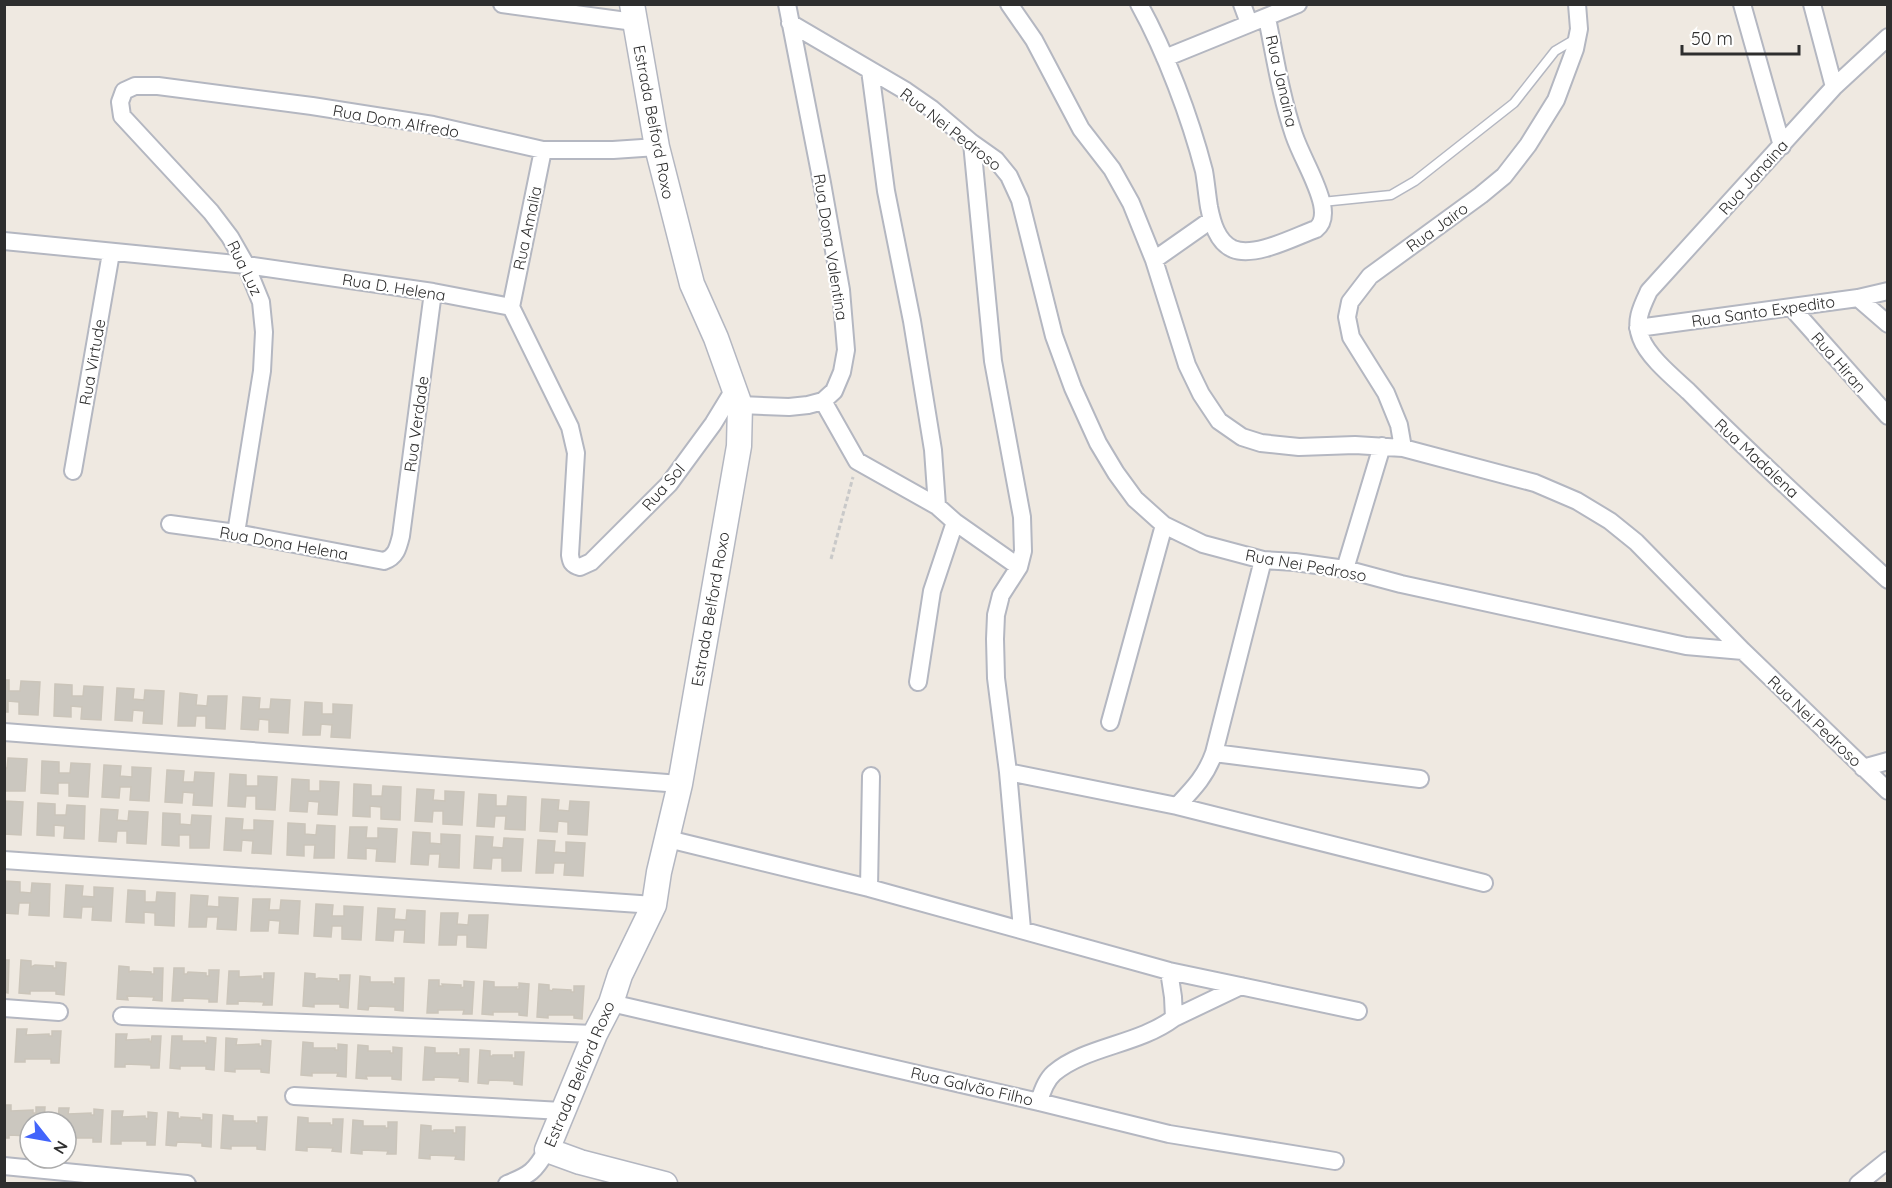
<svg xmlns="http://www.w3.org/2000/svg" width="1892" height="1188" font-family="Quicksand,sans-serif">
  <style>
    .building { fill: #cbc7bf; stroke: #cbc5ba; stroke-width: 1.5 }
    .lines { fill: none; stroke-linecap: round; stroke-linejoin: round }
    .lane-casing { stroke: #b4b7c1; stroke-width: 11 }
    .street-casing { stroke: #b4b7c1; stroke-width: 20 }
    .secondary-casing { stroke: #b4b7c1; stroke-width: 27 }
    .path { stroke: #c9c9c9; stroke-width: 3; stroke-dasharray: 4.5 3; stroke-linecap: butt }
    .lane { stroke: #fff; stroke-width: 8 }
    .street { stroke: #fff; stroke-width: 16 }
    .secondary { stroke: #fff; stroke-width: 24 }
    .labels { text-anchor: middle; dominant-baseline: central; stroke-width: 4.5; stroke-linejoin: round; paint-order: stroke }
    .street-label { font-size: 16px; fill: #2e2e2e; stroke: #fff }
  </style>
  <rect width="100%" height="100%" fill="#efe9e1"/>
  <path class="building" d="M4 680H9V691H20L21 681 40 682 38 715 19 714V702L8 701V712H4Z
    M55 684 72 685V696H83L84 686 103 687 101 720 81 719 82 707 71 706V717L54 716Z
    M117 688 134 689 133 699 144 700 145 690 164 691 162 724 143 723 144 711 133 710 132 721 115 720Z
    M180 693 197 695 196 705 207 706 208 696H227L225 729 206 728V716H196L195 726H178Z
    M243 697 260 698 259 709H270L271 699 290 700 288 733 269 732V720L259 719 258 730 241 729Z
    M305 702 322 703V714H333V704L352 705 350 738 331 737 332 725 321 724 320 735H303Z
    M8 758 27 759 25 791H5L4 768H7Z
    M42 761 59 762V773H70L71 763 90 764 88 797 69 796V783H58V794L41 793Z
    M104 765 121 766 120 776 132 777V767L151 768 149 801 130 800 131 787H120L119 798 102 797Z
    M167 770 184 771 183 782H194L195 772 214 773 212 806 193 805 194 793 183 792 182 803 165 802Z
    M230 774 246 775V786H258V776L277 777 275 810 256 809V796H246L245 807 228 806Z
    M292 779 309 780V791H320V781L339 782 337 815 318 814 319 802 308 801 307 812 290 811Z
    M354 784 371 785V796H382L383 786 401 787 400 820 381 819V807L370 806V817L353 816Z
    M417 789 434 790 433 800 445 801V791L464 792 462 825 443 824V811H433L432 822 415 821Z
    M479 794 496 795V806H507L508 796 526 797 525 830 505 829 506 816H495L494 827 477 826Z
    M542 799 559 800 558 810 569 811 570 801 589 802 587 835 568 834V822L558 821 557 832 540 831Z
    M4 801 23 802 21 835 4 834Z
    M38 803 55 804V815H66L67 805 85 806 84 839 64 838 65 826 54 825V836L37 835Z
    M101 809 118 810 117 820 128 821 129 811 148 812 146 844 127 843V831H117L116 842 99 841Z
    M163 813 180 814V824L191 825 192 815 211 816 209 848H190V835H179V846L162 845Z
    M226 818 243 819 242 830H254V820L273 821 271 854 252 853 253 841 242 840 241 851 224 850Z
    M288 823 305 824V834L316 835 317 825 335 826 334 858H314L315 845H304V856L287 855Z
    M350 827H367L366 838H378V828L397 829 395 862 376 861 377 849 366 848V859L348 858Z
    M413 832 430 833V843L441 844V834L460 835 459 868 439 867 440 854H429L428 865 411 864Z
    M476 836 493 837 492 847 503 848 504 838 523 839 521 871H502V858H492L491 869 474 868Z
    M538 840 555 841 554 852 566 853V842L585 843 583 876 564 875 565 863H554L553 873H536Z
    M4 881 20 882V892L31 893 32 883 50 884 49 916 29 915 30 903H19L18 914 4 913Z
    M66 885 83 886 82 896 94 897V887L113 888 111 921 92 920 93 907H82L81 918 64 917Z
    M128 890 145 891V902H156L157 892 175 893 174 926 155 925V913L144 912V923L126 922Z
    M191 895 208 896 207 906 219 907V897L238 898 236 930 217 929 218 917H207L206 927H189Z
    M253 899H270L269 910H280L281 900 300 901 298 934 279 933 280 921 269 920 268 931H251Z
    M316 904 333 905 332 916H344V906L363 907 361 940 342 939V926H332L331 937 314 936Z
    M378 908 395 909 394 919 406 920 407 910 425 911 424 943 404 942 405 930H394L393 941 376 940Z
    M441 913H458L457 924 468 925 469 915H488L486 948 467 947V935H457L456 945H439Z
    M4 960H9L8 993 4 992Z
    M21 960 31 961V967L35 965 53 966V968H56V962L66 963 64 995 56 994V991H30V994L19 993Z
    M119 966 129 967V972L132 971 151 972V974H154V968H163L162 1001 153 1000 154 997 127 996 128 1000 117 999Z
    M174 968H184V974H187L188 972 206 973V976H209V970H219L217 1002H209V999L183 998V1001H172Z
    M229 971H239V977L261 976V979H264V973H274L272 1005H263L264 1002 238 1001V1004H227Z
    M305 973 315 974V979L319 978 337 979V981H340V975H350L348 1008 340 1007V1004H314V1007L303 1006Z
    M360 976 370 977V982H392V984H395V978H404L403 1011 395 1010V1007L369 1006 368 1010 358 1009Z
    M429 980H439V986H443L442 984 461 985V988L464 987V981L474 982 472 1014H463L464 1010H438V1013H427Z
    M484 981 494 982V987H517L516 989H519V983L529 984 527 1016 519 1015V1012H493V1015L482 1014Z
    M539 984 549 985V990L552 991 553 989 571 990V992H574V986H584L582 1019 574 1018V1015H548V1018L537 1017Z
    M17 1029H27L26 1035 49 1034V1036H52V1031H61L59 1063H51V1059H25V1062H15Z
    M116 1034H127L126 1040 149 1039V1041L151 1042 152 1036H161L159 1068H151V1065L125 1064V1067H115Z
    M172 1036H182V1041H204V1043H207V1037L216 1038 214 1070 206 1069V1066H180V1069L170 1068Z
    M226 1038 237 1039 236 1045 259 1044V1046H262V1040L271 1041 269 1073 261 1072V1069H235V1072L225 1071Z
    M303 1042 313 1043V1048H335V1050H338V1044L347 1045 346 1077 337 1076 338 1073H312V1076L301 1075Z
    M358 1045 368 1046V1051H390V1053H393V1047L402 1048 401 1080 392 1079V1076H366L367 1079 356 1078Z
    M425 1047 435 1048V1053H457V1055H460V1049H469L468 1082 459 1081 460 1078 434 1077V1080H423Z
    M480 1050 490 1051V1056H493V1055H512V1058H515V1052H524L522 1085 514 1084V1081L489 1080 488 1084 478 1083Z
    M4 1105H11V1111L33 1110V1113H36V1107H45L44 1122H30V1136L9 1135V1138H4Z
    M59 1108H69L68 1114 91 1113V1115H94V1109L103 1110 101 1142H93V1138H67L66 1141V1122H58Z
    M112 1111H123L122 1117 145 1116V1118L148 1119V1112L157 1113 155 1145H147V1141H121V1144H111Z
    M168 1112 178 1113V1118L181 1119V1117L200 1118V1120H203V1114L212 1115 211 1147 202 1146V1143L177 1142 176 1146 166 1145Z
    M223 1115 233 1116V1121H255V1123H258V1117H267L265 1150 257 1149V1146H231V1149L221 1148Z
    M298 1117 308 1118V1123H330V1125H333V1119H343L341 1152 332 1151 333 1148 307 1147V1151L296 1150Z
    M353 1120 363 1121V1126H385V1128H388V1122H397L396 1154H387L388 1151 362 1150V1154L351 1153Z
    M421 1125 431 1126V1131H434V1130H453V1133H456V1127H465L464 1160 455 1159 456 1156 430 1155V1159L419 1158Z"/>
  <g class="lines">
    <g class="lane-casing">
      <path id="lane" d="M1322 202 1391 195 1415 181 1514 103 1555 51 1577 38"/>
    </g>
    <g class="street-casing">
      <path id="street" d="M502 4 634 22
        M1009 4 1034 40 1081 129 1112 169 1131 203 1154 260 1187 365 1201 394 1219 421 1242 437 1261 443 1299 447 1355 445 1403 448 1535 483 1577 501 1610 521 1636 542 1743 651 1888 791
        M1139 4C1166 53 1190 117 1204 171 1206 182 1207 195 1209 207 1212 222 1217 242 1233 249 1255 258 1294 237 1316 229 1324 223 1324 214 1322 204 1317 181 1302 158 1294 135 1281 97 1275 57 1267 18
        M1242 4 1249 23
        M1742 4 1782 146
        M1812 4 1834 87
        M790 23 906 91 932 109 972 143 996 160 1009 176 1020 200 1054 336 1073 388 1098 443 1116 473 1135 499 1164 525 1203 544 1263 560 1295 562 1345 569 1401 584 1686 646 1743 651
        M1888 37 1834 87 1649 291C1642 306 1634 321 1641 338 1648 357 1674 378 1689 392 1753 457 1821 518 1888 580
        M1165 58 1298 4
        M870 70 886 191 912 321 933 450 937 506 955 522 932 591 918 682
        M972 143 993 361 1022 517 1023 551 1019 567 1001 595 996 615 995 639 996 678 1008 772 1022 929
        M4 241 246 265 433 292 511 307 570 427 576 453 570 555C571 562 572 565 580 567L591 562 669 484 713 424 735 388
        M1154 260 1211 220
        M1858 298 1888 324
        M511 307 543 150
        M1791 307 1888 416
        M1638 328 1858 298 1888 291
        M823 401 857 461 937 506
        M740 405 789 407 808 405 823 401 834 391 842 372 846 350 841 290 822 183 787 4
        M1403 448 1399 425 1386 393 1351 337 1347 317 1350 302 1370 276 1481 195 1504 176 1528 145 1556 100 1575 49 1579 29 1577 4
        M73 471 111 253
        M955 522 1019 567
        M170 524 236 533 384 561C396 557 398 548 401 536L433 292
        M236 533 262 371 264 332 261 302 246 265 230 237 211 212 122 116 120 102 124 91 135 86H158L312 106 433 125 543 150H613L657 147
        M1345 569 1382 446
        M1110 722 1164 525
        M4 732 680 784
        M1214 753 1420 779
        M1863 768 1888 761
        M1008 772 1177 806C1193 789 1206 776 1214 753L1263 560
        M1177 806 1484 883
        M668 839 869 888 1169 971 1358 1011
        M4 860 654 905
        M869 888 871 776
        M611 1003 1039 1102 1169 1134 1335 1161
        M4 1008 59 1012
        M122 1016 595 1034
        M1174 1018 1241 986
        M294 1096 562 1111
        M1039 1102C1042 1091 1046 1080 1054 1073 1086 1046 1138 1045 1174 1018L1173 997 1169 971
        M4 1166 187 1184
        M507 1184C530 1175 535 1171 547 1150
        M1858 1184 1888 1160"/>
    </g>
    <g class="secondary-casing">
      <path id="secondary" d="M632 4 657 147 692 284 716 338 740 405 739 446 680 784 659 872 654 905 620 975 611 1003 595 1034 547 1150 580 1162 665 1184"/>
    </g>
    <path class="path" d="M831 559 853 477"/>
    <use href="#lane" class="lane"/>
    <use href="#street" class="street"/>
    <use href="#secondary" class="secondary"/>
  </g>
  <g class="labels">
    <g class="street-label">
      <text transform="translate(1282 81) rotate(77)">Rua Janaina</text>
      <text transform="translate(396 121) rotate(10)">Rua Dom Alfredo</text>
      <text transform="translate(654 122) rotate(79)">Estrada Belford Roxo</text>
      <text transform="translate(951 129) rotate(38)">Rua Nei Pedroso</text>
      <text transform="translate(1753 177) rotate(-48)">Rua Janaina</text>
      <text transform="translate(1437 227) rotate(-36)">Rua Jairo</text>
      <text transform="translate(527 228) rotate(-78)">Rua Amalia</text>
      <text transform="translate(831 247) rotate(81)">Rua Dona Valentina</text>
      <text transform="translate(245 268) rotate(64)">Rua Luz</text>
      <text transform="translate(394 287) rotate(9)">Rua D. Helena</text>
      <text transform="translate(1763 311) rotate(-8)">Rua Santo Expedito</text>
      <text transform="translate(92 362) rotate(-80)">Rua Virtude</text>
      <text transform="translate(1839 362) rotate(49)">Rua Hiran</text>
      <text transform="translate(416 424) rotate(-82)">Rua Verdade</text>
      <text transform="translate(1757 458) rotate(43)">Rua Madalena</text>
      <text transform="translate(663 487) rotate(-49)">Rua Sol</text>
      <text transform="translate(284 543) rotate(10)">Rua Dona Helena</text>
      <text transform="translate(1306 565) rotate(10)">Rua Nei Pedroso</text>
      <text transform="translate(710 609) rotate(-80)">Estrada Belford Roxo</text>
      <text transform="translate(1815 721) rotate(44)">Rua Nei Pedroso</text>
      <text transform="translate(579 1074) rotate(-67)">Estrada Belford Roxo</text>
      <text transform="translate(972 1086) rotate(13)">Rua Galvão Filho</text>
    </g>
  </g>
  <rect width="1892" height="1188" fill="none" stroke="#2e2e2e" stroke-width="12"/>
  <g transform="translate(48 1140) rotate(121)"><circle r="28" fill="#ffffff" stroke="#ababab" stroke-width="1.5"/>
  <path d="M0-4.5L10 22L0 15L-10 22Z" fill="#4264fb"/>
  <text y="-9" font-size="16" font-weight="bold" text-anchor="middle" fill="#2e2e2e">N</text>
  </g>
  <path d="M1682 45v9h117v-9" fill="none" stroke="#2e2e2e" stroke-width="3"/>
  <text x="1691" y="45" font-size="18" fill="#2e2e2e" stroke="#ffffff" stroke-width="4.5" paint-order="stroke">50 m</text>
</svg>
